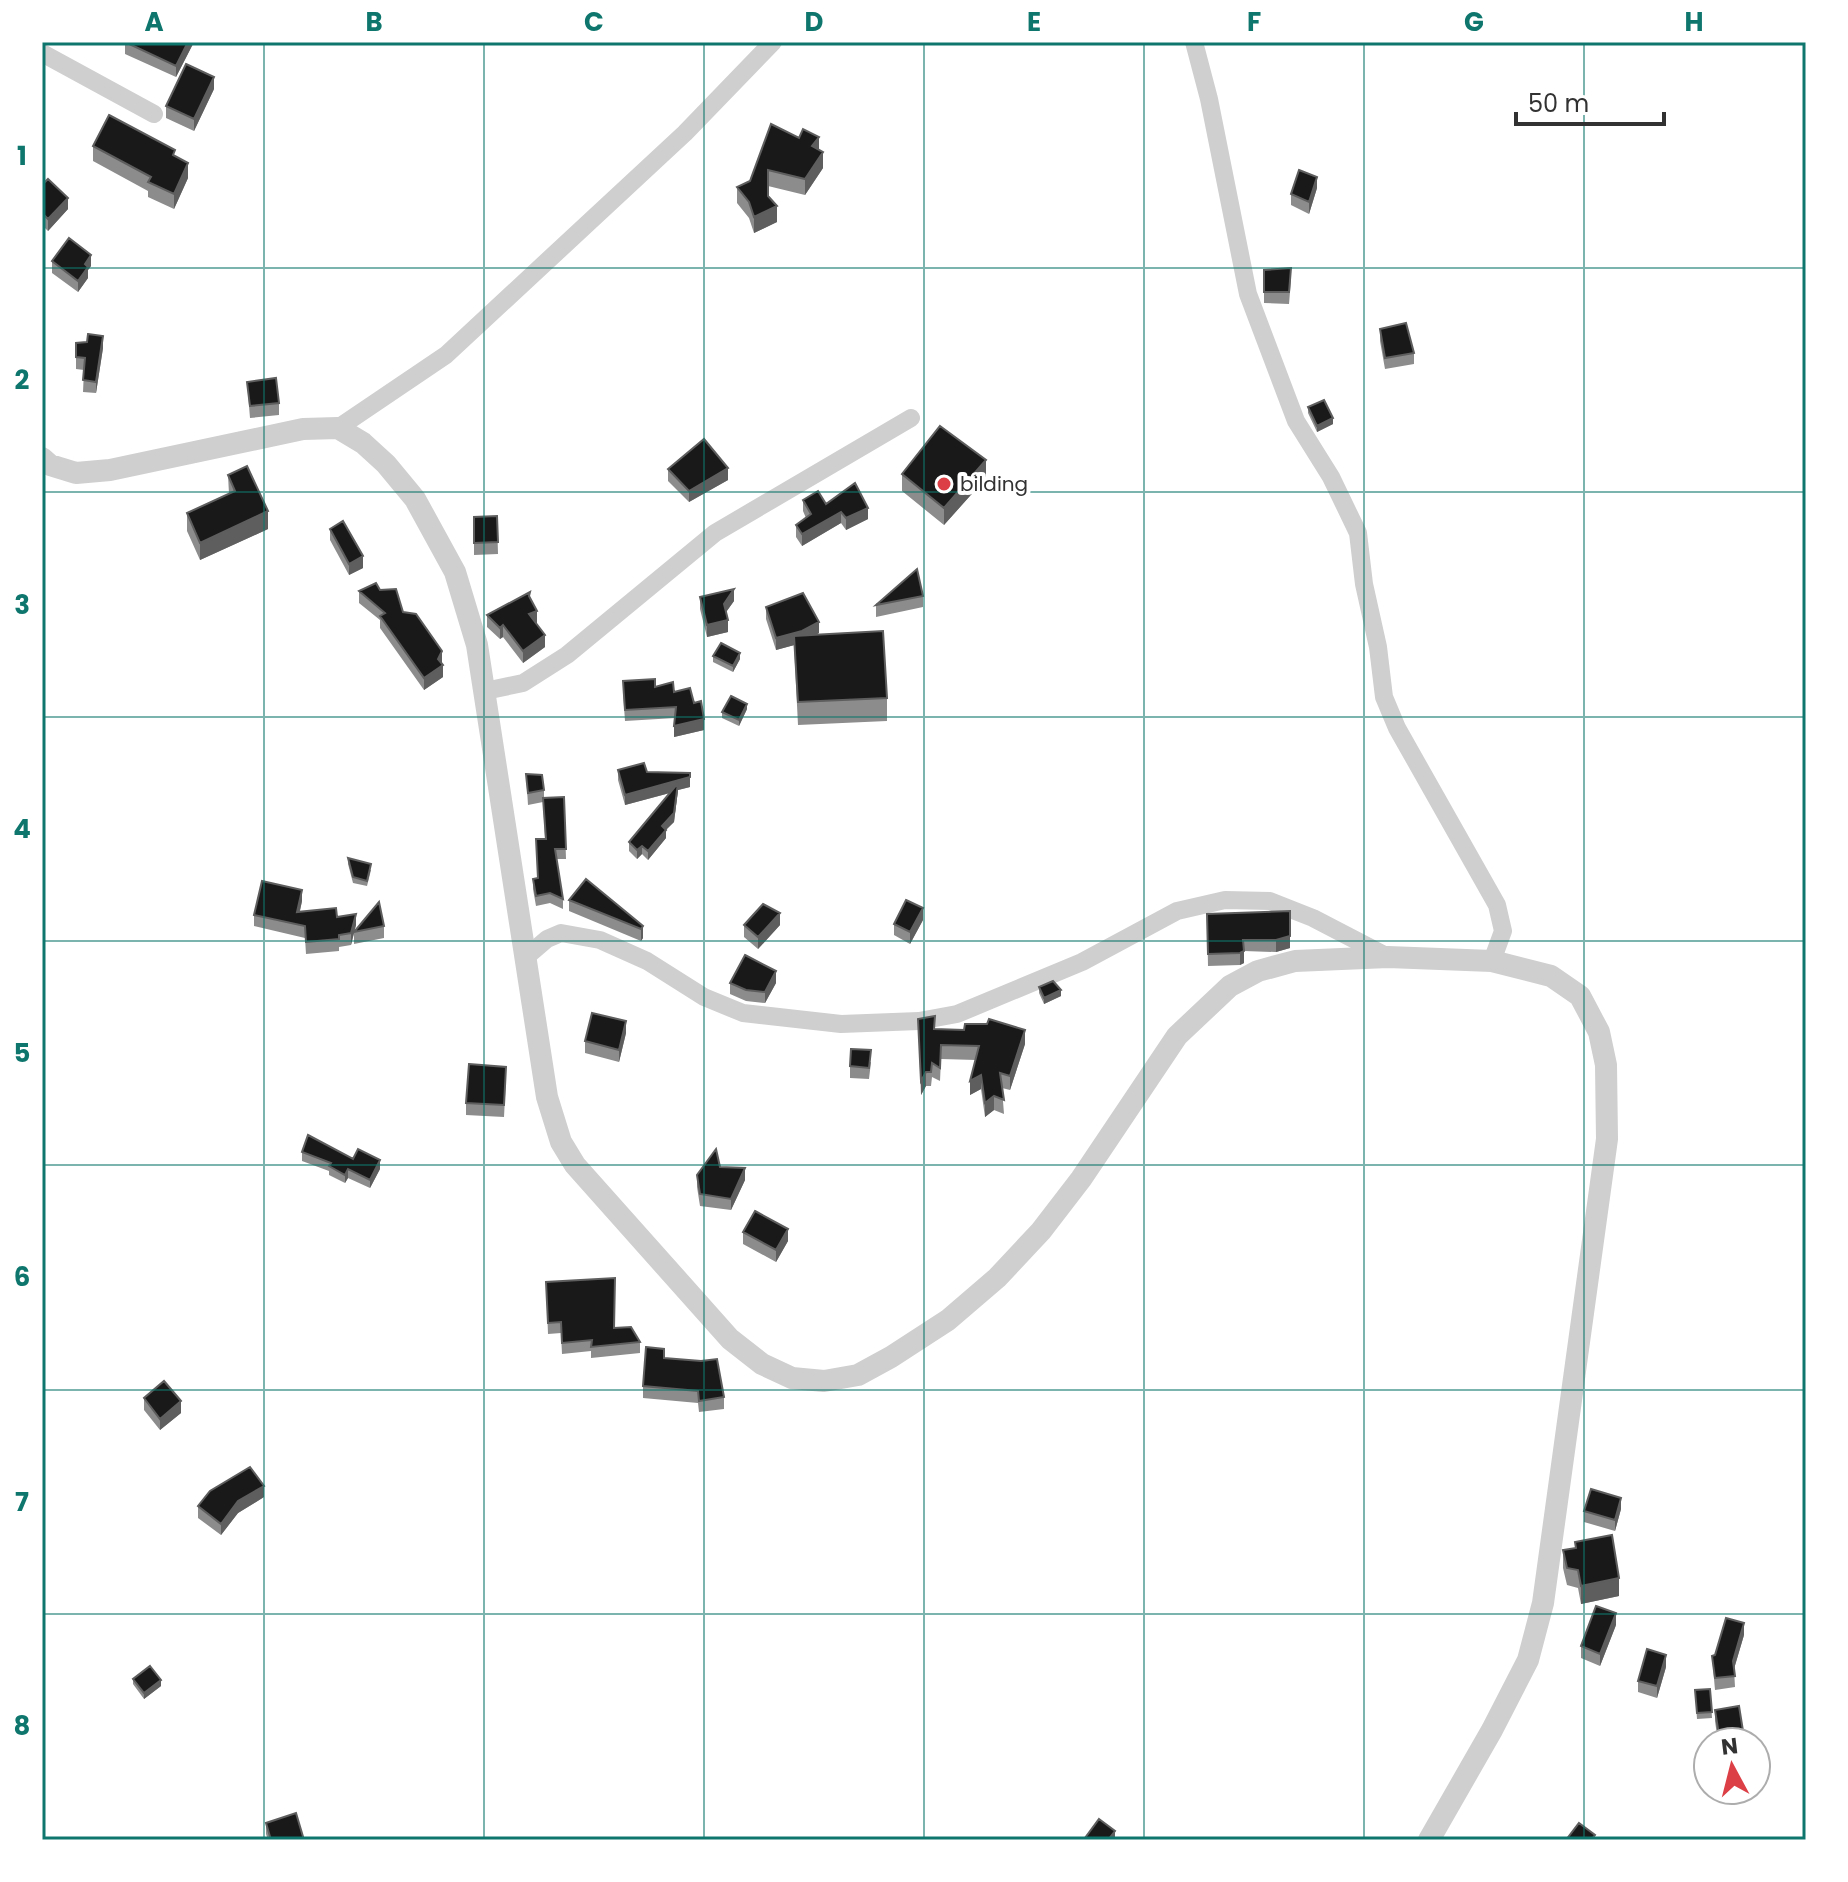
<svg xmlns="http://www.w3.org/2000/svg" width="1848" height="1882" font-family="Poppins,sans-serif">
  <style>
    .lines { fill: none; stroke-linecap: round; stroke-linejoin: round }
    .minor { stroke: #cfcfcf; stroke-width: 18 }
    .tertiary { stroke: #cfcfcf; stroke-width: 22 }
    .wall { fill: #8c8c8c }
    .shaded-wall { fill: #5e5e5e }
    .building { fill: #191919; stroke: #5e5e5e; stroke-width: 2 }
    .grid { fill: none; stroke: #0f766e; stroke-width: 2; stroke-opacity: 0.55 }
    .poi-dot { fill: #dc4046; stroke: #fff; stroke-width: 3 }
    .labels { text-anchor: middle; dominant-baseline: central; stroke-width: 8; stroke-linejoin: round; paint-order: stroke }
    .poi-label { font-size: 20px; fill: #323232; stroke: #fff; text-anchor: start }
    .neatline { fill: none; stroke: #0f766e; stroke-width: 3 }
    .grid-label { font-size: 26px; text-anchor: middle; font-weight: bold; fill: #0f766e }
  </style>
  <rect width="100%" height="100%" fill="#fff"/>
  <g class="lines">
    <path class="minor" d="M1194 42 1209 99 1248 294 1296 421 1331 477 1358 533 1364 584 1378 647 1384 697 1397 728 1497 905 1503 931 1492 961
      M42 53 154 114
      M338 428 446 355 685 133 773 42
      M485 691 523 683 567 655 715 533 911 418
      M526 957 547 939 561 933 600 940 647 961 704 997 743 1013 841 1024 919 1021 957 1014 1082 962 1177 911 1225 900 1270 901 1313 918 1388 957"/>
    <path class="tertiary" d="M42 458 50 465 76 473 110 470 303 429 338 428 363 443 386 464 415 499 455 572 477 645 547 1097 561 1142 575 1165 730 1339 762 1364 792 1378 824 1381 858 1375 891 1357 948 1320 997 1278 1041 1231 1081 1179 1177 1036 1230 986 1258 971 1295 961 1388 957 1492 961 1551 976 1580 996 1599 1032 1606 1065 1607 1139 1543 1603 1528 1660 1492 1730 1429 1840"/>
  </g>
  <path class="wall" d="M125 42H194L176 77 125 54Z
    M214 89 194 131 166 118V106Z
    M771 124 819 150 823 168 805 195 768 186V196L777 222 754 233 749 218 737 203V187L750 181Z
    M93 146 175 156 188 178 174 209 148 197V191L93 161Z
    M42 185 68 209 48 231 42 225Z
    M1317 188 1309 214 1291 205V194Z
    M52 261 91 266 88 270V278L78 292 52 273Z
    M1264 270 1291 280 1289 304 1264 303Z
    M1380 329 1414 353V364L1385 369 1380 341Z
    M76 343 103 348 96 393 83 392 84 370 76 369Z
    M247 382 279 403V415L250 418Z
    M1308 407 1333 424 1317 432 1308 413Z
    M668 469 728 480 689 502 668 481Z
    M902 474 986 478 944 525 902 491Z
    M228 475 268 529 200 560 187 531V513L229 494Z
    M803 500 826 504 868 519 846 530 841 523 802 546 796 537V525L806 518 803 511Z
    M497 516 498 554 474 555V517Z
    M330 529 363 568 349 575 330 540Z
    M380 590 403 612 442 662 443 677 424 690 380 628V620L359 603V591Z
    M923 596V607L876 617V605Z
    M700 597 734 601 726 612 728 632 707 637 700 609Z
    M766 607 819 633 815 635 887 698V721L798 725 794 645 776 650 766 619Z
    M487 615 537 623H536L545 647 523 663 503 637 500 639 487 627Z
    M713 656 740 659 733 672 713 662Z
    M655 687 694 703 704 730 674 737 675 718 625 721 623 692Z
    M747 709 739 726 722 718V712Z
    M618 770 647 772 690 787 678 790 674 822 666 829V838L648 860 642 854 637 859 629 851V842L670 793 625 805 618 780Z
    M526 774 544 790V798L564 797 566 859H556L563 899V909L550 903 536 906 533 889V879L537 878 545 839 543 802 528 805Z
    M348 858 371 870 367 886 353 883 348 864Z
    M569 900 643 926V938L641 941 569 911Z
    M302 901 300 911 337 917 356 925 354 932 384 926V938L354 944V933L351 945 339 947V951L306 954 305 938 254 926V915Z
    M1290 911V948L1276 952 1244 951V963L1240 965 1208 966 1207 914Z
    M923 920 910 944 894 935V924Z
    M744 925H780L758 949 744 937Z
    M730 983H776L765 1003 746 1001 730 994Z
    M1039 987 1061 996 1044 1004 1039 993Z
    M918 1019 935 1029 1025 1044 1010 1090 1002 1088 1004 1114 994 1110 985 1117 981 1089 970 1095 976 1060 941 1059 940 1081 932 1077 931 1086H926L921 1095Z
    M626 1033 619 1062 585 1053V1041Z
    M871 1062 869 1079 850 1078V1066Z
    M506 1078 504 1117 466 1115V1103Z
    M302 1152 353 1159 380 1169 370 1188 348 1178 345 1183 329 1175V1171L302 1161Z
    M720 1167 745 1180 731 1210 700 1206 697 1187V1175Z
    M743 1232 788 1241 776 1262 743 1244Z
    M546 1282 615 1328 640 1342V1353L591 1358V1351L562 1354 561 1333 548 1334Z
    M664 1358 701 1361 724 1397V1409L699 1412 698 1403 643 1398V1386Z
    M144 1398 181 1413 160 1430 144 1410Z
    M264 1497 238 1513 221 1535 198 1518V1506Z
    M1621 1509 1615 1531 1584 1522V1511Z
    M1575 1542 1619 1596 1581 1604 1578 1588 1567 1585 1563 1568V1550L1575 1548Z
    M1616 1625 1600 1666 1581 1658V1646Z
    M1744 1635 1734 1669 1735 1687 1715 1690 1712 1656 1715 1655Z
    M1666 1667 1657 1698 1638 1692V1681Z
    M133 1679 161 1686 144 1699 133 1684Z
    M1710 1689 1712 1718 1697 1719 1695 1690Z
    M1715 1710 1743 1731V1742H1718L1715 1721Z
    M266 1823 304 1840H268L266 1834Z"/>
  <path class="shaded-wall" d="M188 42H194L176 77V66Z
    M214 77V89L194 131V119Z
    M819 137V152L812 146Z
    M823 152V168L805 195V179Z
    M188 163V178L174 209V194Z
    M1317 177V188L1309 214V202Z
    M68 198V209L48 231V219Z
    M777 206V222L754 233V217Z
    M91 255V266L88 270V278L78 292V281L85 264Z
    M103 336V348L96 393V382Z
    M1333 418V424L1317 432V426Z
    M986 460V478L944 525V508Z
    M728 468V480L689 502V491Z
    M868 508V519L846 530V518Z
    M268 511V529L200 560V543Z
    M841 512V523L802 546V534Z
    M363 556V568L349 575V564Z
    M734 589V601L724 615V604Z
    M537 611V623L529 625V614Z
    M728 620V632L707 637V625Z
    M819 622V633L802 643 776 650V638Z
    M503 625V637L500 639V628Z
    M545 635V647L523 663V651Z
    M442 651V662L439 667 443 665V677L424 690V678Z
    M740 653V659L733 672V666Z
    M747 704V709L739 726V720Z
    M704 719V730L674 737V726Z
    M690 777V787L678 790 674 822 662 834V826L677 791 625 805V795Z
    M666 830V838L648 860V851Z
    M642 846V854L637 859V850Z
    M302 890V901L297 923V912Z
    M923 908V920L910 944V932Z
    M780 913V925L758 949V937Z
    M356 914V925L351 945V933Z
    M1290 923V948L1276 952V940Z
    M643 926V938L641 941V929Z
    M1244 951V963L1240 965V953Z
    M776 971V983L765 1003V992Z
    M1061 990V996L1044 1004V998Z
    M626 1021V1033L619 1062V1050Z
    M1025 1030V1044L1010 1090V1076Z
    M926 1072V1086L921 1095V1081Z
    M981 1075V1089L970 1095V1081Z
    M994 1096V1110L985 1117V1103Z
    M380 1160V1169L370 1188V1180Z
    M745 1168V1180L731 1210V1199Z
    M348 1169V1178L345 1183V1175Z
    M788 1229V1241L776 1262V1250Z
    M181 1401V1413L160 1430V1419Z
    M264 1486V1497L238 1513 221 1535V1524L238 1501Z
    M1621 1498V1509L1615 1531V1520Z
    M1619 1578V1596L1581 1604V1586Z
    M1616 1613V1625L1600 1666V1654Z
    M1744 1623V1635L1733 1672V1661Z
    M1666 1655V1667L1657 1698V1686Z
    M161 1680V1686L144 1699V1693Z
    M1115 1831V1840H1108Z"/>
  <path class="building" d="M125 42H188L176 66Z
    M186 64 214 77 194 119 166 106Z
    M109 115 175 150 173 155 188 163 174 194 148 182 151 177 93 146Z
    M771 124 799 138 803 129 819 137 812 146 823 152 805 179 768 170V196L777 206 754 217 749 202 737 187 750 181Z
    M1299 170 1317 177 1309 202 1291 194Z
    M48 179 68 198 48 219 42 213V185Z
    M69 238 91 255 85 264 88 267 78 281 52 261Z
    M1291 268 1289 292H1264V270Z
    M1406 323 1414 353 1385 358 1380 329Z
    M88 334 103 336 96 382 83 380 85 358 76 357V343L87 342Z
    M276 378 279 403 250 406 247 382Z
    M1324 400 1333 418 1317 426 1308 407Z
    M940 426 986 460 944 508 902 474Z
    M704 439 728 468 689 491 668 469Z
    M247 466 268 511 200 543 187 513 235 491 228 475Z
    M855 483 868 508 846 518 841 512 802 534 796 525 811 514 803 500 818 491 826 504Z
    M497 516 498 542 474 543V517Z
    M343 521 363 556 349 564 330 529Z
    M917 569 923 596 876 605Z
    M376 583 380 590 396 589 403 612 416 614 442 651 438 659 443 665 424 678 380 616 385 613 359 591Z
    M734 589 724 604 728 620 707 625 700 597Z
    M530 592 529 596 537 611 529 614 545 635 523 651 503 625 500 628 487 615Z
    M803 593 819 622 802 631 776 638 766 607Z
    M883 631 887 698 798 702 794 636Z
    M721 643 740 653 733 666 713 656Z
    M655 679V687L673 682 674 692 690 688 694 703 701 701 704 719 674 726 676 707 625 710 623 681Z
    M731 696 747 704 739 720 722 712Z
    M644 763 647 772 690 773V777L625 795 618 770Z
    M526 774 542 775 544 790 528 793Z
    M678 783 674 813 662 826 666 830 648 851 642 846 637 850 629 842Z
    M564 797 566 849H555L563 899 550 893 536 896 533 879 538 878 536 839H546L543 798Z
    M348 858 371 864 367 881 353 877Z
    M586 879 643 926 641 929 569 900Z
    M262 881 302 890 297 912 336 908 337 917 356 914 351 933 339 935V939L306 942 305 926 254 915Z
    M906 900 923 908 910 932 894 924Z
    M379 902 384 926 354 932Z
    M763 904 780 913 758 937 744 925Z
    M1290 911V936L1276 940H1243L1244 951 1240 953 1208 954 1207 914Z
    M745 955 776 971 765 992 746 990 730 983Z
    M1053 981 1061 990 1044 998 1039 987Z
    M592 1013 626 1021 619 1050 585 1041Z
    M935 1016 934 1029 964 1030 965 1024H987L989 1019 1025 1030 1010 1076 1000 1073 1004 1100 994 1096 985 1103 981 1075 970 1081 979 1046 941 1045 940 1068 932 1063 931 1072H926L921 1081 918 1019Z
    M851 1049 871 1050 869 1068 850 1066Z
    M469 1064 506 1067 504 1105 466 1103Z
    M308 1135 353 1159 358 1149 380 1160 370 1180 348 1169 345 1175 329 1166 331 1163 302 1152Z
    M716 1149 720 1167 745 1168 731 1199 700 1194 697 1175Z
    M755 1211 788 1229 776 1250 743 1232Z
    M615 1278 614 1328 631 1327 640 1342 591 1347 592 1340 562 1343 561 1322 548 1323 546 1282Z
    M646 1347 664 1349V1358L701 1361 717 1359 724 1397 699 1401 698 1391 643 1386Z
    M164 1381 181 1401 160 1419 144 1398Z
    M250 1467 264 1486 238 1501 221 1524 198 1506 210 1491Z
    M1591 1489 1621 1498 1615 1520 1584 1511Z
    M1612 1535 1619 1578 1581 1586 1578 1570 1567 1568 1563 1550 1576 1548 1575 1542Z
    M1596 1606 1616 1613 1600 1654 1581 1646Z
    M1726 1618 1744 1623 1733 1661 1735 1676 1715 1678 1712 1656 1715 1655Z
    M1647 1649 1666 1655 1657 1686 1638 1681Z
    M150 1666 161 1680 144 1693 133 1679Z
    M1710 1689 1712 1712 1697 1713 1695 1690Z
    M1739 1706 1743 1731 1719 1735 1715 1710Z
    M296 1813 304 1840H271L266 1823Z
    M1099 1819 1115 1831 1108 1840H1088L1085 1838Z
    M1579 1823 1595 1835 1591 1840H1566Z"/>
  <path class="grid" d="M264 42V1840M484 42V1840M704 42V1840M924 42V1840M1144 42V1840M1364 42V1840M1584 42V1840M42 268H1806M42 492H1806M42 717H1806M42 941H1806M42 1165H1806M42 1390H1806M42 1614H1806"/>
  <circle class="poi-dot" cx="944" cy="484" r="8"/>
  <g class="labels">
    <g class="poi-label">
      <text x="960" y="484">bilding</text>
    </g>
  </g>
  <rect width="1848" height="1882" fill="none" stroke="#ffffff" stroke-width="88"/>
  <g transform="translate(1732 1766) rotate(353)"><circle r="38" fill="#ffffff" stroke="#adadad" stroke-width="2"/>
  <path d="M0-6L14 30L0 20L-14 30Z" fill="#dc4046"/>
  <text y="-12" font-size="22" font-weight="bold" text-anchor="middle" fill="#323232">N</text>
  </g>
  <path d="M1516 112v12h148v-12" fill="none" stroke="#323232" stroke-width="4"/>
  <text x="1528" y="112" font-size="24" fill="#323232" stroke="#ffffff" stroke-width="6" paint-order="stroke">50 m</text>
  <rect x="44" y="44" width="1760" height="1794" class="neatline"/>
  <g class="grid-label">
    <text x="154" y="31">A</text>
    <text x="374" y="31">B</text>
    <text x="594" y="31">C</text>
    <text x="814" y="31">D</text>
    <text x="1034" y="31">E</text>
    <text x="1254" y="31">F</text>
    <text x="1474" y="31">G</text>
    <text x="1694" y="31">H</text>
    <text x="22" y="165">1</text>
    <text x="22" y="389">2</text>
    <text x="22" y="614">3</text>
    <text x="22" y="838">4</text>
    <text x="22" y="1062">5</text>
    <text x="22" y="1286">6</text>
    <text x="22" y="1511">7</text>
    <text x="22" y="1735">8</text>
  </g>
</svg>
